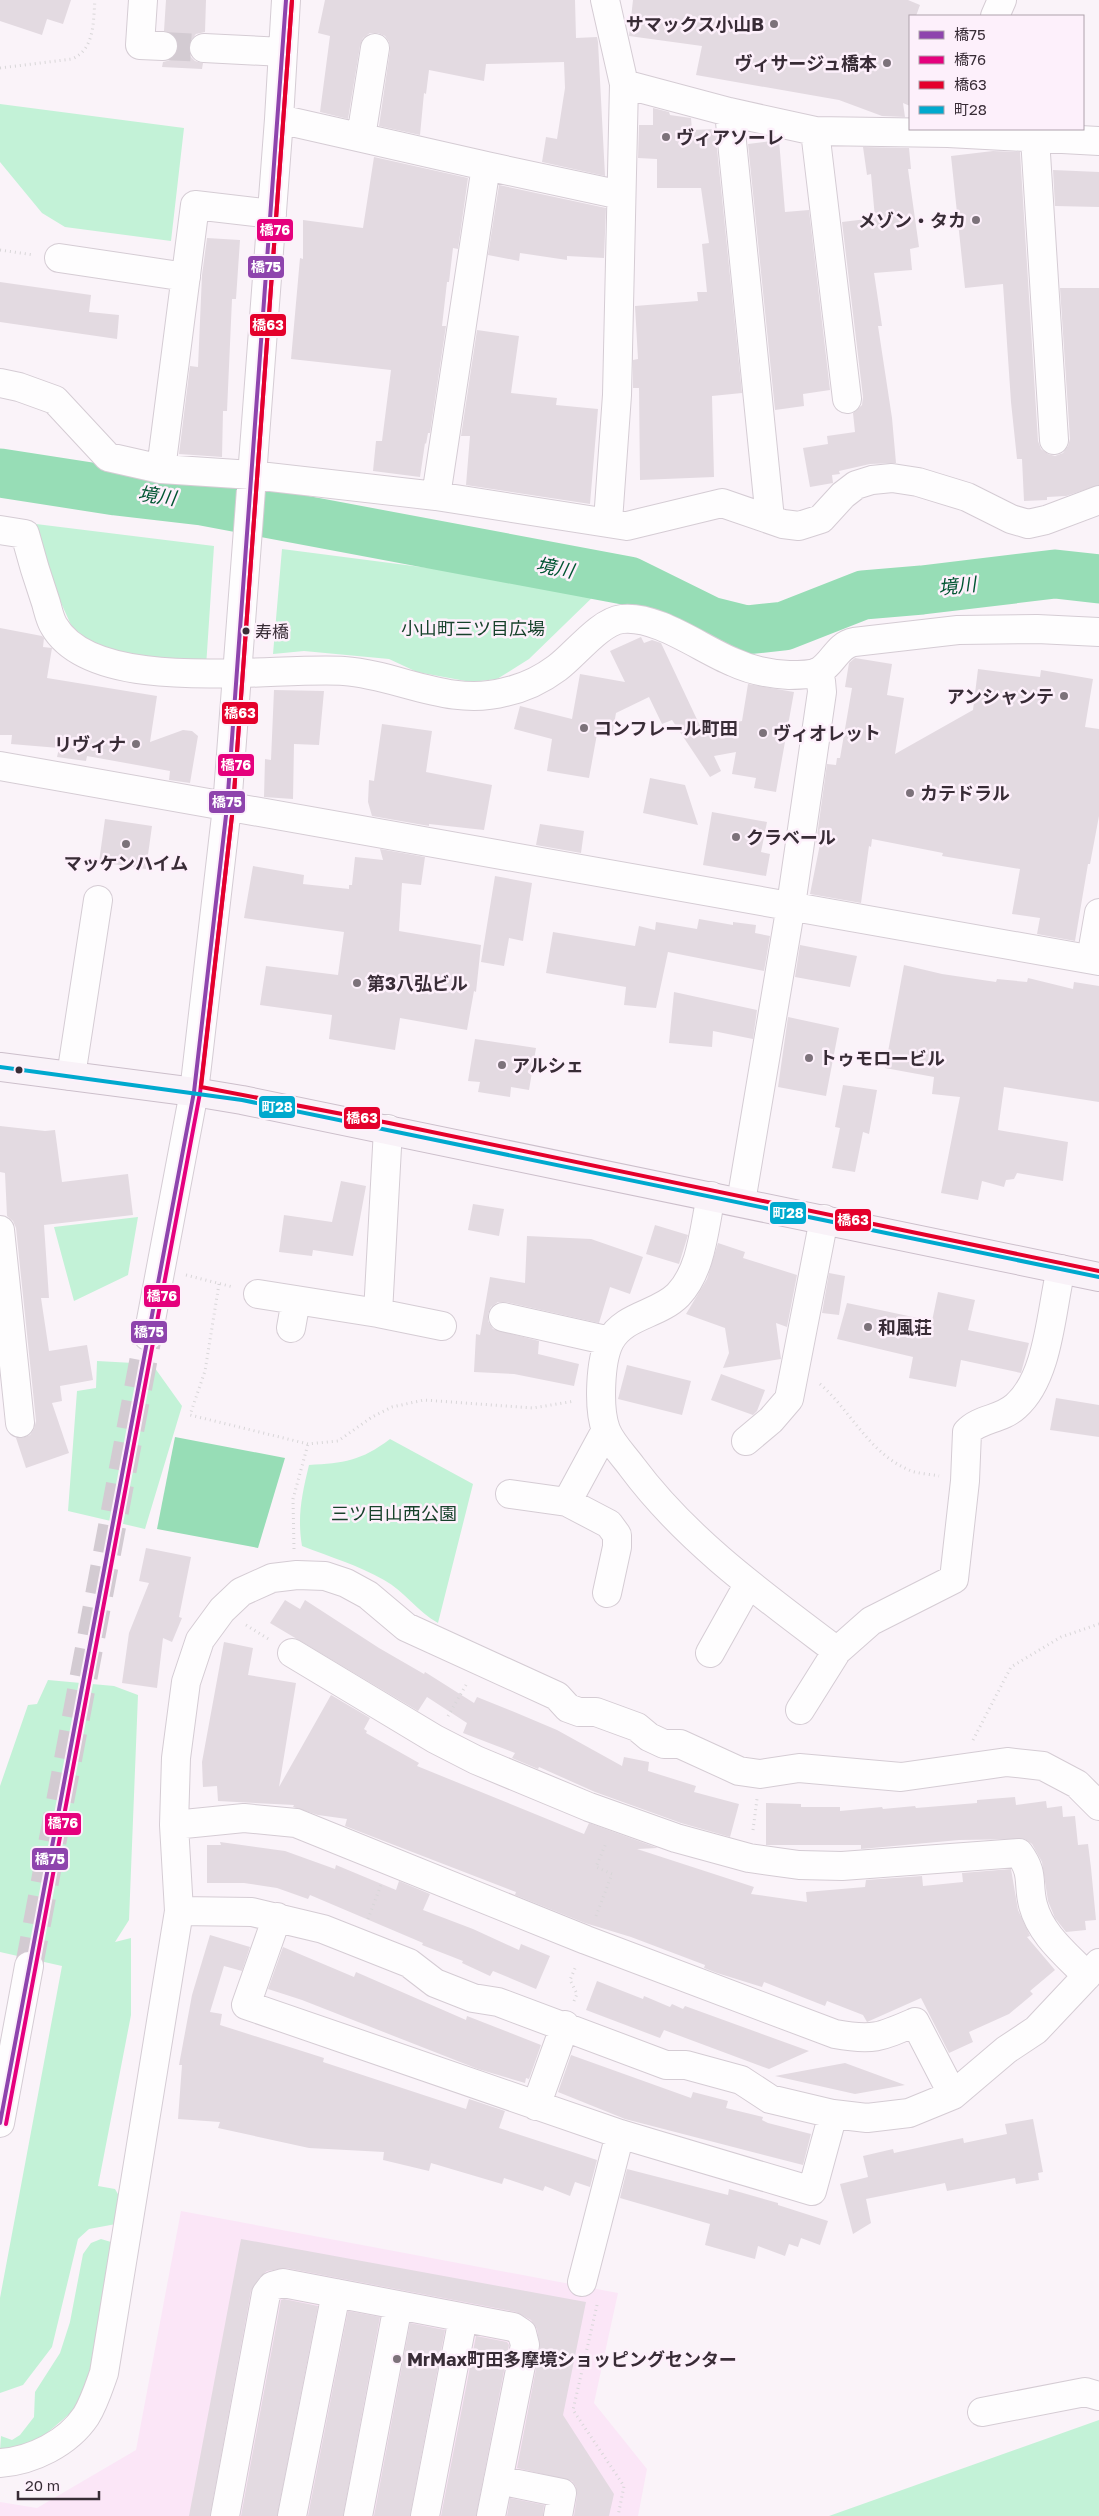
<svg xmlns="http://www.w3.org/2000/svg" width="1099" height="2516" font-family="'Golos Text','Noto Sans JP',sans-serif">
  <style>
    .built { fill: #fbe6f7 }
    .green { fill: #c3f2d7 }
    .water { fill: #97ddb6 }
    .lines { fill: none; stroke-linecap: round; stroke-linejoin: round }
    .river { stroke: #97ddb6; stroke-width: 49 }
    .building { fill: #e3dae1 }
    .minor-tunnel { stroke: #d3cbd2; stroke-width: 28; stroke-dasharray: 28 14; stroke-linecap: butt }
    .minor-casing { stroke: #d5ccd4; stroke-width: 30 }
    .major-casing { stroke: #ccbfcb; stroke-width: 30 }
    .path { stroke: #d8d6d8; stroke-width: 3; stroke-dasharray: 1 4; stroke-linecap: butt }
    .minor { stroke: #fefdfe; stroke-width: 28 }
    .major { stroke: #f9f2f8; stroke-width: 28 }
    .bus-1-casing { stroke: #fdf0fb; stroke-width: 8 }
    .bus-2-casing { stroke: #fdf0fb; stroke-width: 8 }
    .bus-3-casing { stroke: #fdf0fb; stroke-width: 8 }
    .bus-4-casing { stroke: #fdf0fb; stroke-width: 8 }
    .bus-1 { stroke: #8e44ad; stroke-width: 4 }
    .bus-2 { stroke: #e5007d; stroke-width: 4 }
    .bus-3 { stroke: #e4002b; stroke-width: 4 }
    .bus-4 { stroke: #00a9ce; stroke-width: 4 }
    .poi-dot { fill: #7c727a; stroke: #fdf0fb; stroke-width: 2 }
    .bus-dot { fill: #382c36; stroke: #fdf0fb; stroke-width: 2 }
    .labels { text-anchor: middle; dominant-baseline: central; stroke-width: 5; stroke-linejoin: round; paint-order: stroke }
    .bus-label { font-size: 17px; fill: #382c36; stroke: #fdf0fb; text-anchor: start }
    .poi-label { font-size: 18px; font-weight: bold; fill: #382c36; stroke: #fdf0fb; text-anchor: start }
    .park-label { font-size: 18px; fill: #17422b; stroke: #fdf0fb }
    .water-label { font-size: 19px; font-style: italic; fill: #005532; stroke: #fdf0fb }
    .line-badge { stroke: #fdf0fb; stroke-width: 2 }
    .badge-label { font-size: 14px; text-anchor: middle; font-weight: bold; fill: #fff }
  </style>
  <rect width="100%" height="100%" fill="#faf3f9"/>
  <path class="built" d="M181 2211 618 2293 594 2403 647 2469 638 2516H0V2502L37 2508 136 2450Z"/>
  <path class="green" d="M0 104 184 128 171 241 65 227 42 213 0 162Z
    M36 524 214 546 206 667 139 660 88 641 71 625 53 585Z
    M282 549 600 590 529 659 497 679 471 682 417 672 389 659 304 651 273 654Z
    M138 1217 128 1275 74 1301 54 1227Z
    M97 1361 152 1364 182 1406 145 1529 68 1511 77 1391 96 1388Z
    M390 1439 473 1484 438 1623C418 1612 404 1591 384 1580 358 1565 330 1557 302 1546 297 1517 302 1494 309 1465 344 1463 361 1461 390 1439Z
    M48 1680 114 1686 138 1695 129 1920 115 1942 131 1938V2015L98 2186 115 2189 119 2196 116 2224 89 2229 78 2239 52 2347 23 2385 0 2393V2298L62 1966 0 1952V1786L28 1705 37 1704Z
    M101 2239 111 2242 91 2371 80 2405 47 2433 27 2446 0 2450 1 2436 12 2440 20 2435 34 2417 35 2392 60 2353 70 2322 83 2254 91 2243Z
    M1099 2420V2516H829Z"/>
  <path class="water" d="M175 1437 285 1458 258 1548 157 1529Z"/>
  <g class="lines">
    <path class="river" d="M0 473 116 491 202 501 629 581 710 621 746 630 784 626 863 595 922 590 1055 574 1099 579"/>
  </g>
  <path class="building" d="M0 0H71L63 24 47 19 42 35 0 21Z
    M166 0H206L205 32 196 34 191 40 188 47 190 56 195 61 203 63 202 69 162 67 163 62 171 60 176 54 179 47 177 38 171 33 164 31Z
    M325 0H575L576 38 597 37 598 42 605 176 542 162 546 137 557 139 565 88 564 62 486 64 484 81 429 70 426 94 424 93 420 135 379 126 390 50 389 42 385 36 378 33H370L363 38 360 46 348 119 320 112 330 36 318 33Z
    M633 0H908L920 5 916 16H910V106L903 103 905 117 882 116 839 100 696 75 702 46 629 36Z
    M653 108 669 112 670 115 691 118 692 130 715 129 742 393 712 396 714 477 640 480 639 388H633V360L638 359 635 306 698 301 697 292H707L702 244 709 243 701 188H657V159L638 158 639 125H653Z
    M779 140 785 212 809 210 830 390 803 394 804 406 775 410 748 144Z
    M863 147 909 148 911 169H908L919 247 910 249 912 270 874 273 882 326H878L892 418 896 463 870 464 839 471 840 474 832 475 833 483 810 487 803 448 828 444 827 436 855 432 853 413 862 405 863 397 842 222 875 218 871 174 867 175Z
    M993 151 1020 152 1038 441 1041 449 1048 454 1055 456 1063 453 1068 446 1070 439 1060 288H1099V485L1066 496 1047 497V500L1024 501 1022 459H1017L1011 402 1003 284 965 288 951 156Z
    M374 157 468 178 458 249 453 248 449 282H447L442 326H446L430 433H428L426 444 425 443 420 477 373 471 376 441H382L391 370 291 359 300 258 303 259V220L363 228Z
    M1053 170 1099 172V207L1055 206Z
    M499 185 606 208 604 258 567 256V260L520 253 519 261 488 255Z
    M207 238 240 240 236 299H232L227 411H223L222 457 179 454 190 366 198 367 202 275Z
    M0 282 91 295 89 312 119 315 117 339 0 322Z
    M477 330 519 336 511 393 557 398 556 405 598 409 590 504 466 485 470 436H461Z
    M0 628 42 636 44 638 43 647 52 648 47 678 157 696 150 742 183 730 192 731 198 736 190 783 169 780 170 771 87 756 86 761 57 757 59 748 11 744 12 735H0Z
    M641 637 644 643 652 640 661 643 701 728 742 721 748 684 794 692 776 792 754 788 756 778 732 774 736 752 714 756 721 771 710 777 672 720 662 724 649 697 616 713 612 736 597 734 589 778 547 771 552 739 514 729 520 706 572 719 580 674 625 682 610 651Z
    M855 658 892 664 887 695 904 698 895 754 973 710 978 669 1040 677 1041 670 1093 679 1085 727 1099 729V816L1090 864H1088L1075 941 1037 934 1040 918 1012 914 1020 869 942 856 943 853 872 839 871 847 869 846 861 903 810 894 820 844 816 843 827 764 836 765 837 758H840L852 688 845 687 849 663Z
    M274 690 324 691 319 745 294 744 293 799 264 797 265 759 271 760Z
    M382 724 432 731 426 772 492 785 484 830 429 824V826L372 816 368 802 369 780 374 781Z
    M650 778 685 785 698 825 643 813Z
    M712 812 767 822 761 852 770 854 766 876 703 865Z
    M105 819 152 826 146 869 99 862Z
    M540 824 584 831 581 853 536 845Z
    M380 849 425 857 421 885 402 883 399 931 481 945 476 992 474 991 467 1030 400 1018 395 1050 329 1039 332 1015 260 1005 266 966 338 975 344 932 244 918 253 866 304 875 303 884 349 889V885H352L355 857 383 860Z
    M495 876 532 883 523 941 509 938 504 966 481 962Z
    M699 919 733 925V922L756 925 755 933 770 936 764 971 668 952 656 1008 624 1005 626 987 546 973 553 932 635 946 639 926 655 930 656 922 697 929Z
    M800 945 857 956 850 987 795 977Z
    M904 965 942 974 996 982 997 979 1027 982 1028 978 1073 989 1074 982 1099 986V1102L1004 1087 998 1130 1068 1142 1063 1181 1017 1173 1014 1179 1006 1180 1004 1187 982 1181 978 1200 941 1193 960 1097 932 1094 934 1077 885 1068Z
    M674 992 757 1010 753 1039 713 1031 712 1047 669 1043Z
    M788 1017 839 1028 826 1096 778 1087Z
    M475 1039 536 1048 529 1090 511 1087 510 1097 478 1092 480 1082 468 1081Z
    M843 1085 877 1090 869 1134 863 1132 855 1172 832 1168 840 1128 835 1127Z
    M0 1126 45 1131 55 1130 62 1182 128 1174 133 1215 44 1225 49 1298H41L49 1351 87 1345 93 1380 60 1386 62 1401 52 1403 69 1453 26 1468 16 1438H22L30 1435 34 1429 36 1421 16 1228 13 1221 7 1216 5 1173 0 1172Z
    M341 1181 366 1186 353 1256 313 1250 312 1256 279 1252 284 1215 332 1222Z
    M473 1204 504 1209 499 1236 468 1230Z
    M655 1225 688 1235 679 1264 646 1254Z
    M527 1236 591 1239 643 1257 630 1294 610 1287 599 1323 506 1302H498L491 1307 488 1314V1321L493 1329 539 1341 538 1354 579 1364 574 1386 514 1374 474 1372 476 1334 480 1335 490 1277 525 1283Z
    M718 1243 745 1252 743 1258 797 1275 787 1327 776 1323 781 1359 723 1368 729 1353 725 1328 686 1314 707 1279Z
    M829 1273 845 1276 839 1315 822 1313Z
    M938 1292 975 1300 968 1330 1029 1343 1021 1373 961 1360 956 1387 909 1378 913 1357 837 1339 847 1303 932 1321Z
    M627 1365 691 1381 682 1415 618 1399Z
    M721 1374 765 1390 757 1411 753 1415 711 1400Z
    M1056 1398 1099 1405V1437L1050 1430Z
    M146 1548 191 1557 179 1617 182 1618 172 1642 163 1638 157 1688 122 1683 129 1633 149 1583 139 1581Z
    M285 1600 300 1609 305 1600 379 1648 424 1674 425 1672 474 1703 477 1697 512 1711 557 1730 622 1766 624 1757 649 1762 648 1771 696 1786 694 1792 739 1804 730 1837 681 1823 595 1792 539 1767 538 1769 512 1758 515 1753 463 1733 467 1723 427 1697 418 1711 270 1623Z
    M224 1642 253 1648 248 1675 296 1683 279 1787 331 1695 370 1718 364 1729 367 1731 366 1733 419 1763 417 1766 584 1834 589 1823 658 1848 637 1849 754 1887 751 1894 807 1902 806 1892 865 1887 866 1880 922 1876 923 1886 963 1882 962 1873 1011 1869 1018 1910 1030 1936 1027 1937 1055 1970 1030 1991 1033 1994 1009 2014 969 2032 973 2042 949 2053 921 1998 867 2022 863 2015 827 2001 825 2006 764 1982 762 1987 717 1973 704 1968 705 1965 631 1937 585 1923 515 1895 516 1892 345 1826 347 1819 318 1815 293 1807 294 1805 218 1801 217 1786 203 1787 202 1762Z
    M1015 1797 1016 1805 1046 1801 1047 1808 1062 1806 1063 1817 1075 1816 1078 1845 1088 1844 1091 1868 1096 1920 1085 1921 1086 1930 1066 1932 1055 1918 1048 1901 1042 1862 1032 1844 1025 1839 959 1840 861 1849V1845H766V1803L801 1804V1807H840V1811L882 1807 883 1809 915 1806 916 1808 977 1803V1800Z
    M220 1842 285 1851 335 1869 336 1865 396 1890 399 1881 430 1894 423 1910 473 1929 519 1950 521 1944 550 1956 536 1989 493 1971 490 1976 462 1963 463 1961 422 1945 423 1943 310 1895 308 1899 277 1888 244 1883H207V1845H221Z
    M210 1935 250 1947 242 1971 224 1966 210 2012 222 2014 220 2025 324 2058 323 2062 466 2109 469 2099 505 2111 499 2128 597 2160 590 2187 575 2182 570 2196 545 2186 543 2191 504 2178 502 2184 431 2163 429 2171 383 2160 384 2152 309 2148 218 2128 220 2122 178 2119 182 2065H179L192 1995Z
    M283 1947 354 1977 356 1972 466 2020 467 2016 541 2045 529 2079 526 2078 525 2083 478 2069 302 2000 268 1989Z
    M597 1981 643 1999 644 1996 670 2007 672 2004 683 2009 685 2006 809 2051 769 2069 664 2030 660 2038 586 2010Z
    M571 2055 691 2098 693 2092 728 2101 726 2108 763 2117 762 2120 768 2123 811 2134 803 2165 625 2119 558 2092Z
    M845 2063 905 2085 855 2094 775 2076Z
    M1033 2119 1043 2172 1038 2173 1039 2180 1016 2184 1015 2178 947 2191 945 2183 866 2199 871 2223 853 2234 840 2184 868 2177 863 2156 893 2149 894 2153 963 2138 964 2143 1007 2134 1005 2124Z
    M627 2169 728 2195 729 2189 778 2203V2205L828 2221 820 2245 801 2238 798 2247 789 2244 785 2256 758 2246 755 2259 705 2245 710 2224 620 2198Z
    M241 2239 586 2302 563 2415 614 2494 609 2516H574L577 2495 576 2487 572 2481 517 2468 540 2348 537 2329 531 2320 516 2312 286 2268 267 2271 260 2277 251 2291 210 2516H189Z
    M284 2299 318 2306 277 2516H241L281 2300Z
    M348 2311 380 2317 343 2516H308Z
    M410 2323 445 2330 410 2516H374Z
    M476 2336 507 2342 509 2345 476 2516H441Z
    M510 2498 544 2505 543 2516H507Z"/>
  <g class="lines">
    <path class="minor-tunnel" d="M163 46 204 48
      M29 1966 148 1336"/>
    <g class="minor-casing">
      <path id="minor" d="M143 0 140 45 163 46
        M605 0 624 84 617 395 608 521
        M995 16 1002 0
        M204 48 283 52
        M624 84 729 112 815 131 948 133 1099 141
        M729 112 770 519
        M279 119 486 166 436 496
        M815 131 847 399
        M361 137 375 48
        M1035 138 1054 440
        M486 166 621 195
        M59 258 186 277
        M0 383 19 387 55 400 108 457 161 469 252 475 436 496 627 526 722 503 783 524 799 526 821 519 843 495 856 485 872 480 892 478 918 482 967 497 1011 519 1028 524 1046 520 1099 500
        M161 469 195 205 272 214
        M0 530 25 534C31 557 38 580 46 603 48 610 50 620 54 626 95 697 274 666 344 671 399 675 449 707 505 692 524 688 541 680 557 668 575 655 599 622 622 619 657 615 701 649 733 662 750 670 770 674 789 675 797 675 811 675 818 672 833 664 837 645 854 642L958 630 1037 629 1099 632
        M0 766 1099 961
        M1091 959 1099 913
        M71 1076 98 900
        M711 1196C704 1228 702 1270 678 1295 658 1315 624 1315 610 1341 600 1360 598 1409 606 1430 611 1443 624 1456 632 1467 687 1541 764 1596 837 1651L871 1621 954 1579 965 1481 967 1432C980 1418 1001 1420 1016 1406 1049 1377 1051 1310 1061 1269
        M741 1202 791 905 822 692 821 681 817 672
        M0 1230 20 1423
        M258 1294 378 1313 442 1326
        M378 1313 388 1129
        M503 1317 610 1341
        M291 1328 296 1300
        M148 1336 194 1092 227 807 279 119 286 0
        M746 1441 771 1420 789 1399 824 1219
        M510 1494 567 1502 609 1524 617 1535V1547L607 1593
        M567 1502 606 1430
        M292 1653 435 1739 476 1760 589 1807 676 1838 749 1858 799 1865 842 1866 1019 1853C1035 1875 1027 1882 1033 1905 1041 1935 1066 1954 1087 1976
        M710 1653 748 1585
        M800 1710 837 1651
        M174 1825 244 1818 296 1823 586 1940 835 2034C873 2041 881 2037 915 2022L953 2095
        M179 1911 252 1912 323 1929 409 1963 435 1983 473 1998 498 2002 666 2065H686L741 2080 770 2099 833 2114 867 2118 909 2113 953 2095 1006 2050 1036 2030 1099 1963
        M277 1917 246 2005 620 2134 812 2191 833 2114
        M536 2106 565 2025
        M0 2123 29 1966
        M582 2282 620 2134
        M982 2412 1085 2392 1099 2396
        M0 2463C32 2461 68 2443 86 2416 94 2403 99 2387 104 2373L179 1911 174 1825 176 1758 186 1682 200 1640 222 1610 241 1592 272 1578 297 1575 325 1576 346 1583 368 1595 406 1627 557 1696 568 1708 579 1712H596L637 1727 649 1737 664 1744H680L739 1771 760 1774 799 1768 901 1777 1007 1762 1043 1766 1077 1784 1099 1806
        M498 2480 562 2493 558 2516
        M225 2516 266 2294 272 2286 283 2283 513 2327 522 2333 525 2345 491 2516
        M292 2516 336 2293
        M358 2516 398 2305
        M425 2516 463 2318"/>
    </g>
    <g class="major-casing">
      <path id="major" d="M0 1067 194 1092 242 1100 1099 1277"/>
    </g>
    <path class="path" d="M0 68 72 59C95 49 93 22 95 0
      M0 250 34 255
      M186 1275 233 1287
      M219 1284 205 1371 190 1415 308 1444 338 1441 372 1417 392 1407 424 1400 533 1408 575 1401
      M820 1384C851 1411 869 1453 909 1470 918 1474 930 1474 939 1476
      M294 1549 293 1499 308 1444
      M246 1625 270 1640
      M448 1716 466 1685
      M973 1740 1011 1667 1061 1637 1099 1624
      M753 1830 757 1799
      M596 1916 612 1874 596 1867 606 1843
      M368 1919 381 1885
      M574 2001 577 1994 570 1980 576 1966
      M597 2305 573 2410 624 2486 618 2516"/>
    <use href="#minor" class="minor"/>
    <use href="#major" class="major"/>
    <g class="bus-1-casing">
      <path id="bus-1" d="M0 2123 194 1092 227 807 286 0"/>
    </g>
    <g class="bus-2-casing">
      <path id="bus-2" d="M6 2124 200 1093 233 807 292 0"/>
    </g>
    <g class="bus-3-casing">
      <path id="bus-3" d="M292 0 233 807 201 1087 389 1123 1099 1271"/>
    </g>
    <g class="bus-4-casing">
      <path id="bus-4" d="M0 1067 242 1100 1099 1277"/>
    </g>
    <use href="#bus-1" class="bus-1"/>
    <use href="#bus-2" class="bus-2"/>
    <use href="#bus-3" class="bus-3"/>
    <use href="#bus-4" class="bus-4"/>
  </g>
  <g class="poi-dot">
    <circle cx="774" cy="24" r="5"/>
    <circle cx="887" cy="63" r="5"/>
    <circle cx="666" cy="137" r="5"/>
    <circle cx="976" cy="220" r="5"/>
    <circle cx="1064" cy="696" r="5"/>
    <circle cx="584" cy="728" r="5"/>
    <circle cx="763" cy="733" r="5"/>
    <circle cx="136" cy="744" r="5"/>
    <circle cx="910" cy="793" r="5"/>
    <circle cx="736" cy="837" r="5"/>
    <circle cx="126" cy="844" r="5"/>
    <circle cx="357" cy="983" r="5"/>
    <circle cx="809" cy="1058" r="5"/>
    <circle cx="502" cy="1065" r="5"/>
    <circle cx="868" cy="1327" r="5"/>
    <circle cx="397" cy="2359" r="5"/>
  </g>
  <g class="bus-dot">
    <circle cx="246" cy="631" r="4.5"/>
    <circle cx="19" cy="1070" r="4.5"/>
  </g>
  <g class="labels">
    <g class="bus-label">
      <text x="255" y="631">寿橋</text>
    </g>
    <g class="poi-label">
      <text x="764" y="24" text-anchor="end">サマックス小山B</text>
      <text x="877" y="63" text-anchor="end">ヴィサージュ橋本</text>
      <text x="676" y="137">ヴィアソーレ</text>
      <text x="966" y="220" text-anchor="end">メゾン・タカ</text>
      <text x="1054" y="696" text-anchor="end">アンシャンテ</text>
      <text x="594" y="728">コンフレール町田</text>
      <text x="773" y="733">ヴィオレット</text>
      <text x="126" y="744" text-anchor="end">リヴィナ</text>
      <text x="920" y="793">カテドラル</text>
      <text x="746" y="837">クラベール</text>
      <text x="126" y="863" text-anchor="middle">マッケンハイム</text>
      <text x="367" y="983">第3八弘ビル</text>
      <text x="819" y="1058">トゥモロービル</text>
      <text x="512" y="1065">アルシェ</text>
      <text x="878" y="1327">和風荘</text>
      <text x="407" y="2359">MrMax町田多摩境ショッピングセンター</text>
    </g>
    <g class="park-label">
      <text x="473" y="628">小山町三ツ目広場</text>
      <text x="394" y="1513">三ツ目山西公園</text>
    </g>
    <g class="water-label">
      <text transform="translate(157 495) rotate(8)">境川</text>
      <text transform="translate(555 567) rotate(11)">境川</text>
      <text transform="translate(957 585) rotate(-6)">境川</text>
    </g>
  </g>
  <g class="line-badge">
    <rect x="256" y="218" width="38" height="24" rx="5" fill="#e5007d"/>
    <rect x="247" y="255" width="38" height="24" rx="5" fill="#8e44ad"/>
    <rect x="249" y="313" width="38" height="24" rx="5" fill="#e4002b"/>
    <rect x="221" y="701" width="38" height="24" rx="5" fill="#e4002b"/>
    <rect x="217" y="753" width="38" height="24" rx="5" fill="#e5007d"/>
    <rect x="208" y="790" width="38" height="24" rx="5" fill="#8e44ad"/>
    <rect x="258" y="1095" width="38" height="24" rx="5" fill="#00a9ce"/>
    <rect x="343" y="1106" width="38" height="24" rx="5" fill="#e4002b"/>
    <rect x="769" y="1201" width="38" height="24" rx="5" fill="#00a9ce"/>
    <rect x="834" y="1208" width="38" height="24" rx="5" fill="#e4002b"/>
    <rect x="143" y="1284" width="38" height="24" rx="5" fill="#e5007d"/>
    <rect x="130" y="1320" width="38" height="24" rx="5" fill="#8e44ad"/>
    <rect x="44" y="1812" width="38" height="24" rx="5" fill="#e5007d"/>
    <rect x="31" y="1847" width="38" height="24" rx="5" fill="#8e44ad"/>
  </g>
  <g class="badge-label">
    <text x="275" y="235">橋76</text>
    <text x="266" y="272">橋75</text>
    <text x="268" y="330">橋63</text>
    <text x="240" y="718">橋63</text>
    <text x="236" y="770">橋76</text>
    <text x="227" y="807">橋75</text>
    <text x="277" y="1112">町28</text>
    <text x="362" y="1123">橋63</text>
    <text x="788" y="1218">町28</text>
    <text x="853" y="1225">橋63</text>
    <text x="162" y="1301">橋76</text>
    <text x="149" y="1337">橋75</text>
    <text x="63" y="1828">橋76</text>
    <text x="50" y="1864">橋75</text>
  </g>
  <rect x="909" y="15" width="175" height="115" fill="#fdf0fb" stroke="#aea2ac"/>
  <rect x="919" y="31" width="25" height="8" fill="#8e44ad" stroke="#aea2ac"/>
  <text x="954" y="40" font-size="15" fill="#382c36">橋75</text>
  <rect x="919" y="56" width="25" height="8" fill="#e5007d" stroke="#aea2ac"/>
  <text x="954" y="65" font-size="15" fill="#382c36">橋76</text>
  <rect x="919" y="81" width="25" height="8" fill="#e4002b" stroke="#aea2ac"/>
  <text x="954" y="90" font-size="15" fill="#382c36">橋63</text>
  <rect x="919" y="106" width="25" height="8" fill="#00a9ce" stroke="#aea2ac"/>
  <text x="954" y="115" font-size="15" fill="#382c36">町28</text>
  <path d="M18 2491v8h81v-8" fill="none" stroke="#382c36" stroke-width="2.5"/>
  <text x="25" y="2491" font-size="15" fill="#382c36" stroke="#fdf0fb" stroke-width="4" paint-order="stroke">20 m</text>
</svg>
